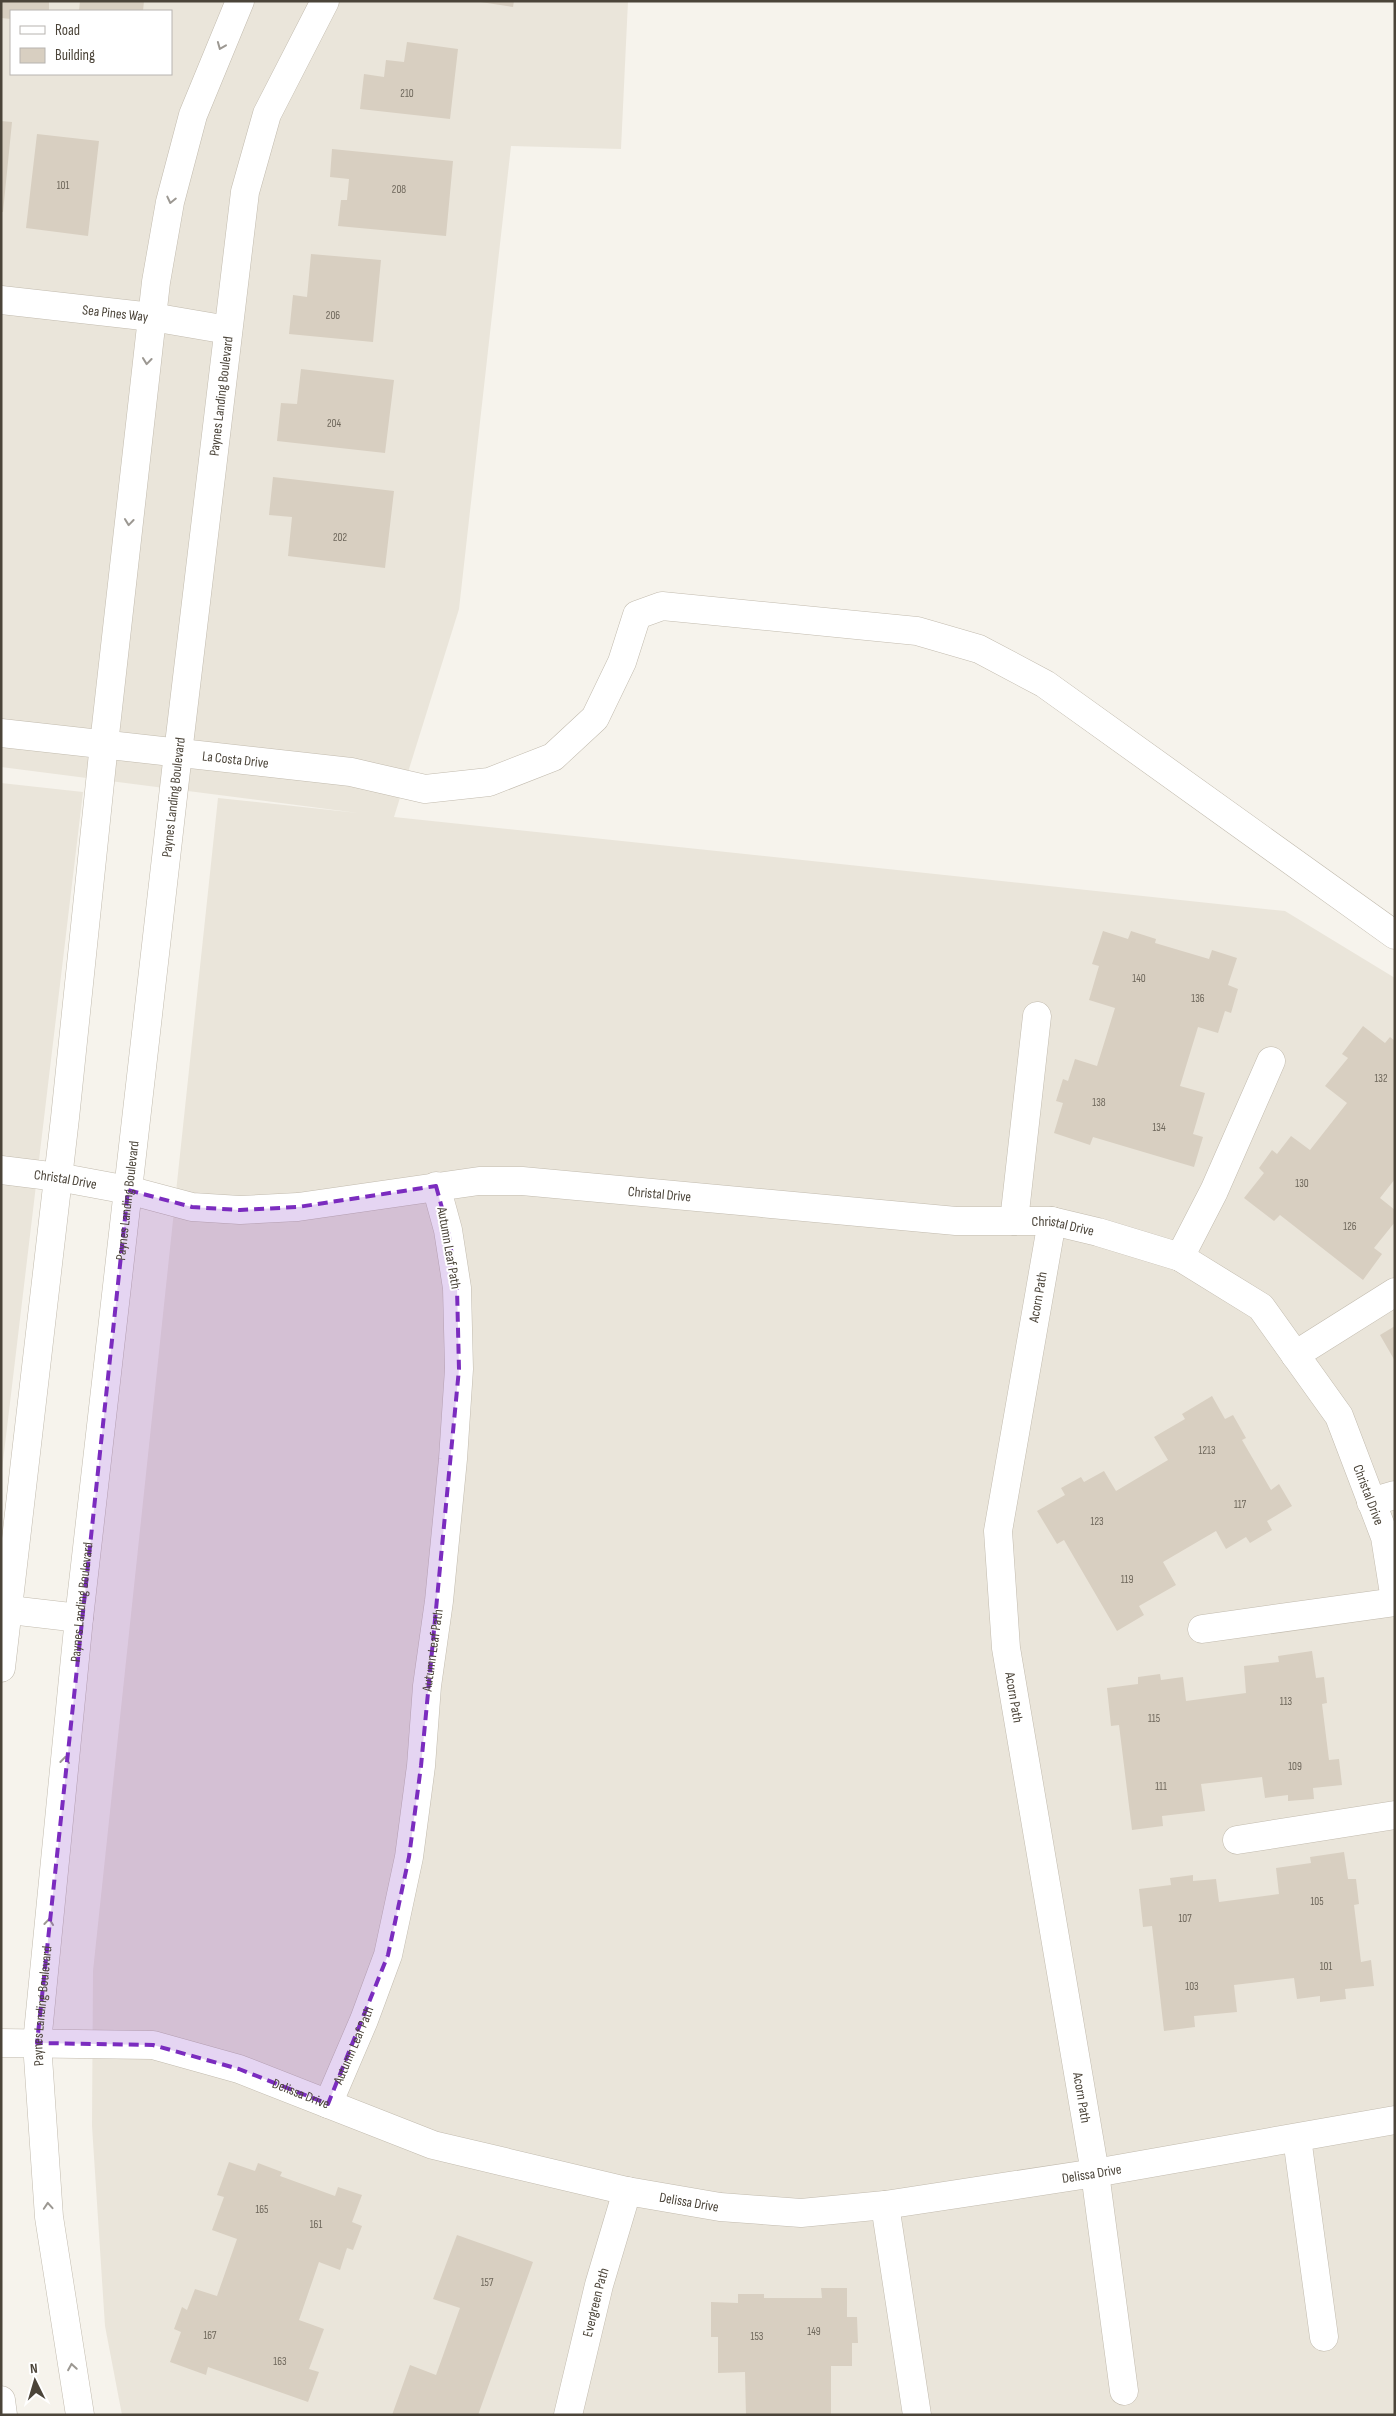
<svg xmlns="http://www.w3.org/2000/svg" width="1396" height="2416" font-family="'Sofia Sans Condensed',sans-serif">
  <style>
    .residential { fill: #eae5da; fill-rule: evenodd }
    .building { fill: #d8cfc1 }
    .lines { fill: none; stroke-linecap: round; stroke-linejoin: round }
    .minor-casing { stroke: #c2bbae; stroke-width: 29 }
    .minor { stroke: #fff; stroke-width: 28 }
    .oneway { stroke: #9c9892 }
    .marked { fill: #7b2cbf; fill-opacity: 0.2; stroke: #7b2cbf; stroke-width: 4; stroke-dasharray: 10 6; stroke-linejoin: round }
    .labels { text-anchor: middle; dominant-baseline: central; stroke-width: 4; stroke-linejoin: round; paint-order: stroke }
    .number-label { font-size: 11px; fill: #6e675b }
    .street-label { font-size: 14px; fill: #4b4439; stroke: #fff }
  </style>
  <rect width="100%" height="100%" fill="#f6f3ec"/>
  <path class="residential" d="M1 1H628L621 149 511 146 459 609 394 817 1285 911 1395 978V2415H122L105 2326 92 2126 93 1971 218 798 358 813 1 767ZM11 11H171V74H11Z
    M1 783 83 792 1 1478Z"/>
  <path class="building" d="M1 1H49V11H11V19L1 18Z
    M80 1H144L143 11H79Z
    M474 1H514L513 7Z
    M407 42 458 49 450 119 360 109 364 74 384 77 386 60 404 62Z
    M1 121 12 122 3 212H1Z
    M37 134 99 141 88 236 26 228Z
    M332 149 453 161 446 236 338 226 341 200H347L349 179 330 177Z
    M311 254 381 260 373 342 289 334 293 295 307 297Z
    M301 369 394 380 385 453 277 441 281 403 297 404Z
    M273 477 394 491 385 568 288 556 292 517 269 515Z
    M1103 931 1128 939 1131 931 1156 939 1155 943 1209 959 1212 950 1237 958 1228 985 1238 989 1231 1013 1225 1011 1218 1033 1198 1027 1180 1086 1205 1093 1193 1134 1203 1137 1194 1167 1093 1137 1090 1145 1054 1133 1063 1103 1056 1101 1063 1079 1068 1081 1075 1059 1097 1066 1115 1008 1089 1000 1099 966 1092 964Z
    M1363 1026 1385 1043 1390 1037 1395 1041V1179L1380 1198 1395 1210V1222L1374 1248 1382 1254 1363 1280 1280 1215 1274 1221 1244 1198 1264 1173 1259 1168 1272 1150 1277 1154 1291 1136 1310 1150 1347 1103 1325 1086 1348 1058 1342 1054Z
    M1395 1326V1361L1380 1335Z
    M1212 1396 1225 1419 1233 1415 1246 1438 1242 1440 1271 1490 1279 1484 1292 1506 1267 1521 1272 1530 1250 1543 1246 1537 1226 1549 1216 1531 1163 1562 1176 1585 1139 1606 1144 1615 1117 1631 1064 1540 1057 1544 1037 1511 1065 1495 1061 1488 1081 1477 1084 1482 1104 1471 1116 1491 1168 1460 1154 1437 1185 1419 1182 1414Z
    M1312 1651 1316 1678 1324 1677 1327 1703 1322 1704 1329 1760 1339 1759 1342 1785 1313 1788 1314 1799 1288 1801V1795L1265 1798 1262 1777 1201 1784 1205 1811 1162 1816 1163 1826 1132 1830 1119 1725 1111 1726 1107 1688 1138 1684V1677L1160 1674 1161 1680 1183 1677 1186 1701 1246 1693 1244 1666 1279 1662 1278 1656Z
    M1344 1852 1348 1879H1356L1359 1904 1354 1905 1361 1962 1371 1960 1374 1986 1345 1989 1346 1999 1320 2002V1996L1297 1999 1294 1978 1234 1985 1237 2012 1194 2016 1195 2027 1164 2031 1152 1926 1143 1927 1139 1889 1171 1885 1170 1878 1193 1875V1881L1216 1879 1219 1902 1279 1894 1276 1868 1311 1863 1310 1857Z
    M229 2162 255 2171 258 2163 282 2172 280 2176 335 2196 338 2187 362 2195 352 2222 362 2226 353 2250 347 2248 340 2270 319 2262 299 2320 324 2329 309 2369 319 2372 308 2402 208 2367 206 2375 170 2362 181 2332 174 2329 182 2307 187 2310 195 2289 217 2296 237 2239 212 2230 224 2197 217 2195Z
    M457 2235 533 2262 478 2415H392L410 2365 436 2375 460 2308 433 2299Z
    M821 2288H847V2317H857L858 2343H852V2366H831V2415H746L745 2372 718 2373V2337H711V2302L738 2303V2294H764V2298H822Z"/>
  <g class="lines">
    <g class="minor-casing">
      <g id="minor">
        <path id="s1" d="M1 300 152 317 228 330"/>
        <path id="s2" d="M1 733 351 772 425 789 489 782 553 757 595 718 622 662 637 615 662 606 917 631 979 649 1045 684 1395 935"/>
        <path id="s3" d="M1 1170 58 1177 128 1190 192 1207 240 1210 298 1207 479 1181H522L956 1221H1052L1098 1232 1180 1257 1261 1307 1339 1416 1385 1537 1395 1600"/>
        <path d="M1014 1221 1037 1016"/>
        <path id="s4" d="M1052 1221 998 1531 1006 1648 1095 2173 1124 2391"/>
        <path d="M1180 1257 1214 1191 1271 1061"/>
        <path d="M1295 1355 1395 1292"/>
        <path d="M1371 1502 1395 1495"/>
        <path d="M1 1609 79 1618"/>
        <path d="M1202 1629 1395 1602"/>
        <path d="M1 1668 65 1118 104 744 156 282 170 202 193 115 240 1"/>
        <path d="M1237 1840 1395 1815"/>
        <path id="s5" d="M1 2043 153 2045 239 2069 433 2145 627 2191 720 2207 801 2213 885 2205 1095 2173 1395 2120"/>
        <path id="s6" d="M328 2104 364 2020 388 1955 409 1857 421 1766 427 1686 439 1601 453 1459 459 1369 457 1288 448 1230 436 1186"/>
        <path d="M1297 2138 1324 2337"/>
        <path d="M885 2205 917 2415"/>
        <path d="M1 2400 3 2415"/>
        <path id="s7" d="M80 2415 49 2217 37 2043 79 1618 178 753 245 192 267 114 325 1"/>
        <path id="s8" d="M568 2415 599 2285 627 2191"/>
      </g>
    </g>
    <use href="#minor" class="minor"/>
  </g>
  <defs><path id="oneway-chevron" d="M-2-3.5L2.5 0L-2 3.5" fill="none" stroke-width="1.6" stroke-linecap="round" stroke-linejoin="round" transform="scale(1.25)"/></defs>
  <g class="oneway">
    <use href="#oneway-chevron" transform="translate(221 46) rotate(112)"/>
    <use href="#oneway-chevron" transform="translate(171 200) rotate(103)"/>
    <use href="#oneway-chevron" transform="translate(147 361) rotate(96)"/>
    <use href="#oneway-chevron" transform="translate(129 522) rotate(96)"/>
    <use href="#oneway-chevron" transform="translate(65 1760) rotate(-84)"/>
    <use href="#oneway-chevron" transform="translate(49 1922) rotate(-84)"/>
    <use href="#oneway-chevron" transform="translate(48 2206) rotate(-94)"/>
    <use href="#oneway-chevron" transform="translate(72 2367) rotate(-99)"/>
  </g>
  <path class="marked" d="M436 1186 448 1230 457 1288 459 1369 421 1766 409 1857 388 1955 328 2104 239 2069 153 2045 37 2043 128 1190 192 1207 240 1210 298 1207Z"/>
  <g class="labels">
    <g class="number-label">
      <text x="407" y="93">210</text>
      <text x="63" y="185">101</text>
      <text x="399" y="189">208</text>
      <text x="333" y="315">206</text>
      <text x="334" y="423">204</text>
      <text x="340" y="537">202</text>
      <text x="1139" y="978">140</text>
      <text x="1198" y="998">136</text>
      <text x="1381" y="1078">132</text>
      <text x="1099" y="1102">138</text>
      <text x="1159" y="1127">134</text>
      <text x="1302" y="1183">130</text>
      <text x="1350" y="1226">126</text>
      <text x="1207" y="1450">1213</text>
      <text x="1240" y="1504">117</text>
      <text x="1097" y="1521">123</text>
      <text x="1127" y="1579">119</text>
      <text x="1286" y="1701">113</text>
      <text x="1154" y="1718">115</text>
      <text x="1295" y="1766">109</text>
      <text x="1161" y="1786">111</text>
      <text x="1317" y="1901">105</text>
      <text x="1185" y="1918">107</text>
      <text x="1326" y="1966">101</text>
      <text x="1192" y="1986">103</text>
      <text x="262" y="2209">165</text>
      <text x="316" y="2224">161</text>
      <text x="487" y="2282">157</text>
      <text x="814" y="2331">149</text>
      <text x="210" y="2335">167</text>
      <text x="757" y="2336">153</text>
      <text x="280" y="2361">163</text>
    </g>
    <g class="street-label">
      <text stroke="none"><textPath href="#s1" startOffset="115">Sea Pines Way</textPath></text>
      <text stroke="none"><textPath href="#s7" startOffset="2032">Paynes Landing Boulevard</textPath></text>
      <text stroke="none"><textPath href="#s2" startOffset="236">La Costa Drive</textPath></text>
      <text stroke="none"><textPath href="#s7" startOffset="1628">Paynes Landing Boulevard</textPath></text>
      <text stroke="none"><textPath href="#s3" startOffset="65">Christal Drive</textPath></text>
      <text stroke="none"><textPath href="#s3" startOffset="665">Christal Drive</textPath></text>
      <text stroke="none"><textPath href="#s7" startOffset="1222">Paynes Landing Boulevard</textPath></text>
      <text stroke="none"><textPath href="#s3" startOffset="1070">Christal Drive</textPath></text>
      <text transform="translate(449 1248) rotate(80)">Autumn Leaf Path</text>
      <text transform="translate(1038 1297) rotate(-80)">Acorn Path</text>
      <text stroke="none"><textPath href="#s3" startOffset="1505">Christal Drive</textPath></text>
      <text stroke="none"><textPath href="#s7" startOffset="818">Paynes Landing Boulevard</textPath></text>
      <text stroke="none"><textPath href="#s6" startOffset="469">Autumn Leaf Path</textPath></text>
      <text stroke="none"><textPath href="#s4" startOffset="482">Acorn Path</textPath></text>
      <text stroke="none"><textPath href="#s7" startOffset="412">Paynes Landing Boulevard</textPath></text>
      <text stroke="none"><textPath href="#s6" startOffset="64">Autumn Leaf Path</textPath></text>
      <text stroke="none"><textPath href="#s5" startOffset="308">Delissa Drive</textPath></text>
      <text stroke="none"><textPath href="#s4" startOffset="888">Acorn Path</textPath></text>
      <text stroke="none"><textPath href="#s5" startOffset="1118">Delissa Drive</textPath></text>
      <text stroke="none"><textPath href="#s5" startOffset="712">Delissa Drive</textPath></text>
      <text stroke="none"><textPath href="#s8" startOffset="116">Evergreen Path</textPath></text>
    </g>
  </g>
  <rect width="1396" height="2416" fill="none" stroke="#4b4439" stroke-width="5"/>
  <rect x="10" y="10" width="162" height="65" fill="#ffffff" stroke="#b7b4b0"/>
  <rect x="20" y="26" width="25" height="8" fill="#ffffff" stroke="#b7b4b0"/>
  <text x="55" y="35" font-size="15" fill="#4b4439">Road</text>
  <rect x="20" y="48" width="25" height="15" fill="#d8cfc1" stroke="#b7b4b0"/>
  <text x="55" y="60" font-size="15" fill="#4b4439">Building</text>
  <g transform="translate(35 2381) rotate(355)" stroke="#ffffff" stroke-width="4" paint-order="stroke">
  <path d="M0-4L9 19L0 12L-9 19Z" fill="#4b4439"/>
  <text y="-8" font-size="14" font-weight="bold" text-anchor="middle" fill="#4b4439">N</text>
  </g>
</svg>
